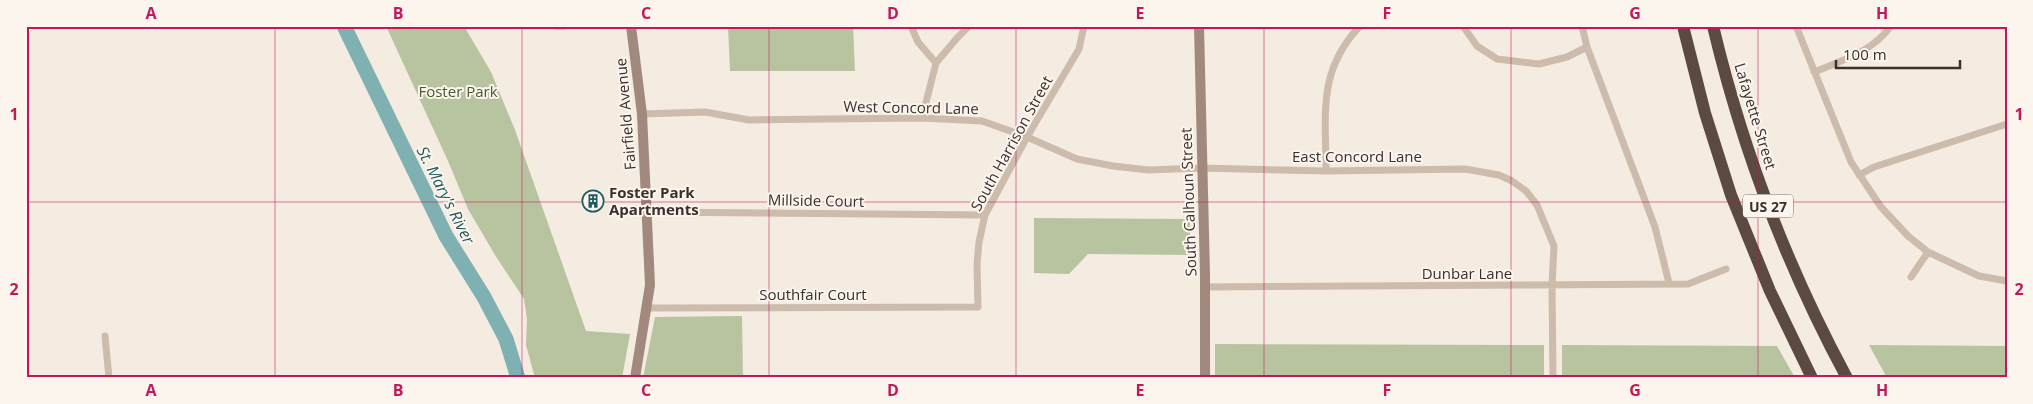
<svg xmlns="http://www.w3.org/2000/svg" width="2033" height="404" font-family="'Open Sans',sans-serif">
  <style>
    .green { fill: #b8c4a0 }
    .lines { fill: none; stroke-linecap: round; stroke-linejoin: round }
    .river { stroke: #7fb0b2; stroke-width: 15 }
    .street { stroke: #cdbbac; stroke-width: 7 }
    .secondary { stroke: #a18a7d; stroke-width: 10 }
    .highway { stroke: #5c4a42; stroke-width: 12 }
    .grid { fill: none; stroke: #c2185b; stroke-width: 1; stroke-opacity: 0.55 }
    .labels { text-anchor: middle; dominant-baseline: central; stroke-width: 4; stroke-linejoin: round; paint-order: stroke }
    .shield { fill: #fbf5ee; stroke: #756b66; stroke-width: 1 }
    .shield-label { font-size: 14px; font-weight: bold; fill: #3b302b }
    .park-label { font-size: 15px; fill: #4a5a2e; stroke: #fbf5ee }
    .street-label { font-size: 15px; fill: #3b302b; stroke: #fbf5ee }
    .poi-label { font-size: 15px; font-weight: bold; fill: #3b302b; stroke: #fbf5ee; text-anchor: start }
    .water-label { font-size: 16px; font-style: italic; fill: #1f5a5e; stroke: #fbf5ee }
    .neatline { fill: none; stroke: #c2185b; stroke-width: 2 }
    .grid-label { font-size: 16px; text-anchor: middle; font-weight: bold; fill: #c2185b }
  </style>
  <rect width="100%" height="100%" fill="#f4ebe1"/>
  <path class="green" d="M386 26H464L491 72 515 130 586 331 630 334 622 378H535L526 345 527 319 524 299 495 255 468 209 448 161Z
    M728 26H853L855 71H730Z
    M1034 218 1190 219V255L1088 254 1069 274 1034 273Z
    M742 316 743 378H643L655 317Z
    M1215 344 1544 345V378H1215Z
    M1562 345 1777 346 1795 378H1562Z
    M1869 345 2007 346V378H1887Z"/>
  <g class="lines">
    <path class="river" d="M344 26 446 236 484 297 506 339 518 378"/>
    <path class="street" d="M556 26H564
      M911 26 918 42 936 63
      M1463 26 1477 46 1497 59 1539 64 1567 57 1587 47
      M1582 26 1587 47 1655 227 1669 283
      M1796 26 1851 162 1881 207 1908 236 1928 252 1979 276 2007 281
      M1814 72C1843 60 1872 52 1891 26
      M642 114 705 112 749 120 922 118 982 121 1027 137 1077 159 1113 166 1149 170 1201 168 1326 171 1465 169 1499 175 1512 181 1526 191 1537 205 1554 246 1552 286 1553 378
      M922 118 936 63 957 38 969 26
      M1326 171C1326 115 1317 71 1360 26
      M1859 175 1874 167 2007 124
      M648 212 985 215
      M1911 277 1928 252
      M1205 287 1688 284 1726 269
      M647 308 978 307 977 264 979 242 985 215 1027 137 1079 49 1084 26
      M105 336 109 378"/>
    <path class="secondary" d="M631 26 642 114 650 285 635 378
      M1199 26 1205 275V378"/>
    <path class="highway" d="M1683 26 1705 113 1731 195 1770 291 1812 378
      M1713 26C1742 148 1787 267 1847 378"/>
  </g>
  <path class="grid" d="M275 26V378M522 26V378M769 26V378M1016 26V378M1264 26V378M1511 26V378M1758 26V378M26 202H2007"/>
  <defs>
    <g id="building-ring" transform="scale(1.125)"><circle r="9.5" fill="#fbf5ee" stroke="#1f5a5e" stroke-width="1.5"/><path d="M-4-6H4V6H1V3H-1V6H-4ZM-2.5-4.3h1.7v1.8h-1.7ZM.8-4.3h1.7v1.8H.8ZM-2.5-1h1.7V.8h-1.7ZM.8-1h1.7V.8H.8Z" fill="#1f5a5e"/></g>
  </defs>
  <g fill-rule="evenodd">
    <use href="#building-ring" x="593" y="201"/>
  </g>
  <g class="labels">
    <rect class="shield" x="1743" y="194.5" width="50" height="23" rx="4"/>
    <g class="shield-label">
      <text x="1768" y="206">US 27</text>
    </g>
    <g class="park-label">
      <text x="458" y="91">Foster Park</text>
    </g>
    <g class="street-label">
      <text transform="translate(911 107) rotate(1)">West Concord Lane</text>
      <text transform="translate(625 114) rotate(-95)">Fairfield Avenue</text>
      <text transform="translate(1756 116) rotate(73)">Lafayette Street</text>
      <text transform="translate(1011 143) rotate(-61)">South Harrison Street</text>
      <text x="1357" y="156">East Concord Lane</text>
      <text transform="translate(816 200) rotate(1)">Millside Court</text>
      <text transform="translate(1188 202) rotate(-92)">South Calhoun Street</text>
      <text x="1467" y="273">Dunbar Lane</text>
      <text x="813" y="294">Southfair Court</text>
    </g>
    <g class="poi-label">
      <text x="609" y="192">Foster Park<tspan x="609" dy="17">Apartments</tspan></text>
    </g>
    <g class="water-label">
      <text transform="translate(446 195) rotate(63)">St. Mary's River</text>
    </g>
  </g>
  <rect width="2033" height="404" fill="none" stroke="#fbf5ee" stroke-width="55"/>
  <path d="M1836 60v8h124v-8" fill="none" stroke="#3b302b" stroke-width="2.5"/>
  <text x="1843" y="60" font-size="15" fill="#3b302b" stroke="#fbf5ee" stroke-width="4" paint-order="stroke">100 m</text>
  <rect x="28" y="28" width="1978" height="348" class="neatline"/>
  <g class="grid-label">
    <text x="151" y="19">A</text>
    <text x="398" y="19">B</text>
    <text x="646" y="19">C</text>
    <text x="893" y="19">D</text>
    <text x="1140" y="19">E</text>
    <text x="1387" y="19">F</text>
    <text x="1635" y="19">G</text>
    <text x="1882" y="19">H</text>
    <text x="14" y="120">1</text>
    <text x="2019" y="120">1</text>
    <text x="14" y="295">2</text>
    <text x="2019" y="295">2</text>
    <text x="151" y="396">A</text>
    <text x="398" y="396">B</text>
    <text x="646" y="396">C</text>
    <text x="893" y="396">D</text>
    <text x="1140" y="396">E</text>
    <text x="1387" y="396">F</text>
    <text x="1635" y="396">G</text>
    <text x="1882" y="396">H</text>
  </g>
</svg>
